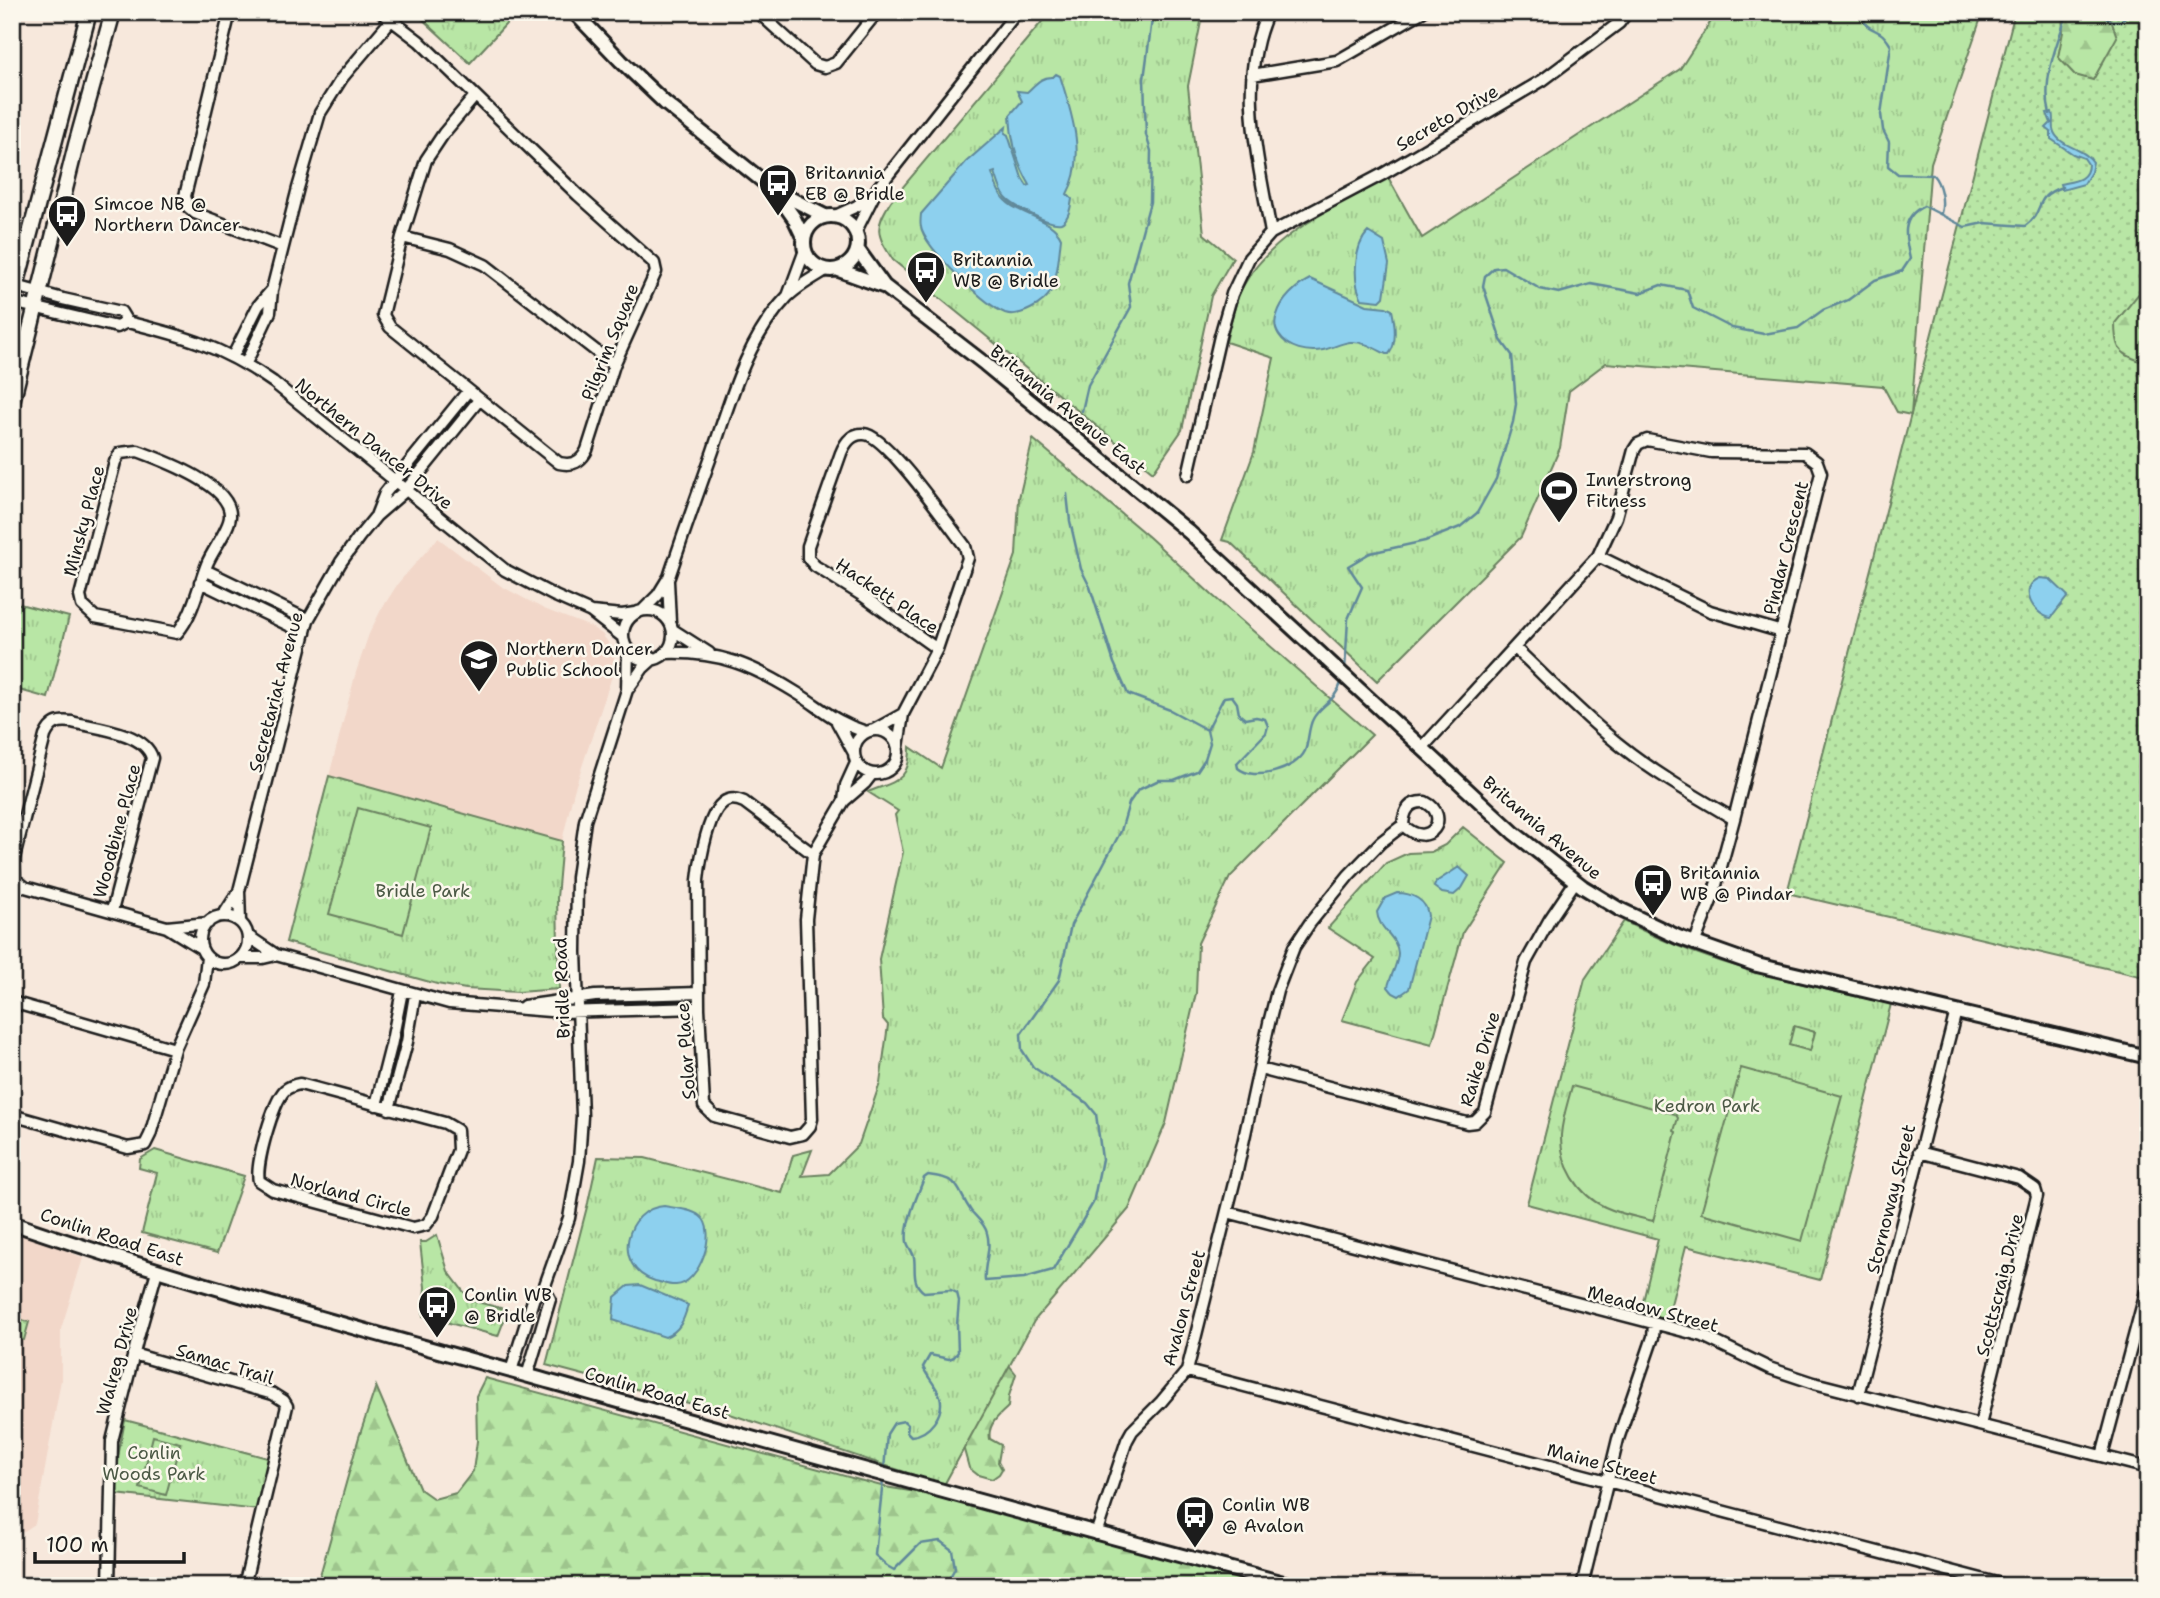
<svg xmlns="http://www.w3.org/2000/svg" width="2160" height="1598" font-family="'Shantell Sans',sans-serif">
  <style>
    .built { fill: #f2d7c9 }
    .grass { fill: url(#grass-dots); stroke: #6a8160; stroke-width: 2 }
    .forest { fill: url(#forest-firs); stroke: #6a8160; stroke-width: 2 }
    .park { fill: url(#park-tufts); stroke: #6a8160; stroke-width: 2 }
    .pitch { fill: #b8e6a5; stroke: #6a8160; stroke-width: 2 }
    .water { fill: #8dd0ee; stroke: #60889a; stroke-width: 2 }
    .lines { fill: none; stroke-linecap: round; stroke-linejoin: round }
    .stream { stroke: #60889a; stroke-width: 2.5 }
    .minor-casing { stroke: #1c1c1c; stroke-width: 15 }
    .tertiary-casing { stroke: #1c1c1c; stroke-width: 18 }
    .secondary-casing { stroke: #1c1c1c; stroke-width: 19 }
    .minor { stroke: #fbf7ec; stroke-width: 10 }
    .tertiary { stroke: #fbf7ec; stroke-width: 12 }
    .secondary { stroke: #fbf7ec; stroke-width: 14 }
    .labels { text-anchor: middle; dominant-baseline: central; stroke-width: 5; stroke-linejoin: round; paint-order: stroke }
    .street-label { font-size: 18px; fill: #1c1c1c; stroke: #fbf7ec }
    .poi-label { font-size: 18px; fill: #1c1c1c; stroke: #fbf7ec; text-anchor: start }
    .park-label { font-size: 18px; fill: #4b5945; stroke: #fbf7ec }
  </style>
  <defs>
    <pattern id="grass-dots" width="8" height="8" patternUnits="userSpaceOnUse" patternTransform="scale(1.75)"><rect width="8" height="8" fill="#b8e6a5"/><path d="M2 2h.1M6 6h.1" fill="none" stroke="#9ec58d" stroke-width="1.8" stroke-linecap="round"/></pattern>
    <pattern id="forest-firs" width="22" height="20" patternUnits="userSpaceOnUse" patternTransform="scale(1.75)"><rect width="22" height="20" fill="#b8e6a5"/><path d="M5 1l3.5 6h-7zM16 11l3.5 6h-7z" fill="#9ec58d"/></pattern>
    <pattern id="park-tufts" width="24" height="20" patternUnits="userSpaceOnUse" patternTransform="scale(1.75)"><rect width="24" height="20" fill="#b8e6a5"/><path d="M3 7l-1-3M5 7V3M7 7l1-3M15 17l-1-3M17 17v-4M19 17l1-3" fill="none" stroke="#9ec58d"/></pattern>
  </defs>
  <rect width="100%" height="100%" fill="#f7e8dc"/>
  <filter id="ink" filterUnits="userSpaceOnUse"><feTurbulence type="fractalNoise" baseFrequency=".0143" numOctaves="2"/><feDisplacementMap in="SourceGraphic" scale="14" xChannelSelector="R" yChannelSelector="G"/><feConvolveMatrix kernelMatrix="1 2 1 2 8 2 1 2 1" color-interpolation-filters="sRGB"/></filter>
  <g filter="url(#ink)">
    <path class="built" d="M438 538 501 586 544 609 591 627 602 634 614 651V670L574 791 562 841 329 776 356 672 369 634 381 610 399 582Z
      M12 1224 83 1258 61 1329V1380L35 1524 23 1532 12 1531Z"/>
    <path class="grass" d="M2015 12H2148V978L1787 893Z"/>
    <path class="forest" d="M2062 12H2108L2117 37 2093 80 2075 75 2058 57 2063 32Z
      M2148 282V355L2140 361C2117 353 2115 346 2115 323Z
      M1002 1356 1016 1374 1009 1396 1008 1407C999 1415 987 1425 990 1439L1001 1445 998 1462 1002 1469 999 1474 992 1479 978 1475 969 1468 961 1439Z
      M485 1378 885 1487 960 1499 1288 1586H317L359 1437 376 1386 420 1489 434 1499 456 1493 473 1471 477 1441 476 1396Z"/>
    <path class="park" d="M420 12H517L470 63 418 15Z
      M1050 12H1203L1188 86 1204 234 1233 258 1211 296 1182 430 1153 472 893 260C876 234 874 228 891 201Z
      M1717 12H1983L1931 163 1911 415 1897 412 1883 386 1606 363 1569 391 1560 448 1521 537 1377 681 1230 542 1222 540 1254 452 1274 358 1226 342C1231 323 1234 303 1243 286 1272 234 1338 205 1388 177L1422 238 1680 69Z
      M1033 439 1149 537 1212 595 1372 735 1230 877 1198 943 1196 993 1166 1123 1129 1209 1034 1321 944 1485 730 1414 546 1365 588 1203 598 1157 645 1158 782 1193 793 1155 812 1150 802 1176 829 1174 859 1144 880 1083 888 1025 883 1019 879 959 903 852 895 815 898 811 868 792C895 781 910 782 910 747L941 768 1016 555 1019 498Z
      M12 602 69 617 48 698 12 688Z
      M329 776 562 841 557 898 559 989 518 992 466 989 437 984 286 942Z
      M1463 827 1508 863 1463 932 1432 1044 1342 1020 1357 982 1375 959 1328 928 1386 863 1408 853 1431 852 1445 845Z
      M1624 921C1708 966 1799 983 1891 1004L1820 1280 1686 1246 1667 1320 1640 1314 1658 1239 1527 1204 1585 979Z
      M155 1150 244 1176 217 1253 142 1233 157 1173 139 1168 140 1159Z
      M437 1235 448 1271 470 1300 508 1310 498 1336 423 1316 425 1287 420 1242H426Z
      M12 1317 29 1322 24 1340 12 1339Z
      M125 1420 271 1459 258 1510 116 1494 117 1462Z"/>
    <path class="pitch" d="M358 808 431 828 403 934 329 914Z
      M1794 1026 1815 1032 1810 1051 1789 1045Z
      M1741 1068 1842 1096 1802 1241 1701 1213Z
      M1572 1086 1675 1114 1678 1118 1674 1131 1676 1132 1653 1221C1637 1217 1620 1214 1605 1207 1578 1195 1560 1164 1561 1135 1562 1119 1568 1102 1572 1086Z
      M153 1436 180 1443 166 1495 140 1488Z"/>
    <path class="water" d="M1056 74 1060 76C1072 114 1087 158 1067 194L1072 199C1071 206 1069 220 1061 223 1051 226 1013 206 1006 198 1000 191 998 181 995 172L992 173C995 181 997 191 1003 198 1018 216 1052 217 1061 238 1059 255 1058 275 1051 291 1044 304 1020 318 1005 313 985 305 934 255 924 235 920 228 920 223 921 214L966 162 1006 127 1005 133 1008 135 1022 178 1027 186 1030 185C1018 165 1011 139 1010 115L1022 101 1017 91 1027 92C1035 85 1041 76 1053 77Z
      M2052 112C2054 118 2052 123 2053 129 2057 147 2085 148 2093 162L2091 172 2084 184 2062 190 2060 184C2073 181 2088 181 2088 164L2084 158 2073 154 2051 139V132L2046 128 2051 123 2047 113Z
      M1368 232 1384 242 1389 264 1384 297 1380 301 1362 299C1352 282 1354 246 1368 232Z
      M1310 279 1367 305 1386 307 1392 310C1395 324 1398 343 1389 354H1386C1374 348 1363 341 1350 342 1341 343 1332 348 1323 350 1308 353 1288 349 1279 335 1275 329 1274 322 1277 315 1281 300 1296 286 1310 279Z
      M2040 578 2050 579 2068 596 2051 618C2033 615 2017 587 2040 578Z
      M1459 867 1469 876 1462 888 1454 895 1442 893 1434 887 1436 882Z
      M1397 893C1412 893 1427 900 1428 916L1409 989 1399 996 1393 993 1388 987C1390 976 1398 965 1398 953 1397 936 1378 929 1377 912L1385 898Z
      M664 1206C675 1208 691 1209 700 1216 719 1230 699 1285 676 1285 669 1286 662 1282 655 1281 610 1267 626 1208 664 1206Z
      M640 1285 688 1305C684 1320 680 1331 665 1337L613 1320 615 1297 628 1286Z"/>
    <g class="lines">
      <path class="stream" d="M1864 12C1863 27 1868 26 1880 33 1885 36 1888 41 1891 46L1881 114 1883 130 1889 142 1888 166 1898 174 1933 175C1941 184 1944 202 1941 213
        M2094 12 2112 21H2121L2127 15 2137 12
        M2050 114C2041 81 2057 43 2068 12
        M1082 411 1088 385 1131 307 1128 283 1150 202 1151 151 1146 135 1144 79 1153 12
        M1067 494 1070 521 1081 569 1090 587 1114 663 1128 694 1170 710 1207 730
        M1345 670 1348 619 1362 587 1348 566 1370 553 1425 541 1460 527 1477 513 1496 479 1513 422 1516 404 1512 355 1501 340 1483 286 1485 276 1494 268 1503 267 1540 289 1559 293 1591 284 1640 293 1661 285 1687 290 1693 308 1732 328 1764 334 1798 328 1823 310 1848 300 1875 280 1902 271 1910 259C1905 238 1900 217 1924 206L1965 227 1984 223 2025 226C2046 211 2032 197 2062 187
        M884 1470 887 1434 894 1423 904 1421 908 1425 907 1432 911 1436C929 1435 945 1414 940 1396 936 1385 927 1377 923 1367L930 1355 949 1359 954 1357 958 1352 957 1324 959 1301 957 1293 951 1290 924 1292C911 1283 916 1270 914 1257 913 1252 908 1247 907 1242 904 1224 918 1195 924 1178L928 1175C963 1179 955 1188 971 1211 977 1218 985 1224 987 1233 992 1250 983 1265 985 1281L1024 1278 1053 1270 1093 1203 1102 1159 1096 1114 1087 1103 1033 1067 1022 1050 1021 1034 1059 980 1071 925 1121 831 1129 803 1138 790 1159 780H1174L1197 771 1205 759 1210 743 1207 730 1224 697 1232 696 1237 703 1239 714 1245 719 1256 717 1265 719 1268 726 1266 733 1237 763 1238 768C1254 782 1296 770 1305 751 1309 741 1308 728 1313 719 1320 705 1336 702 1342 680
        M883 1480 875 1555 887 1566 894 1570 920 1544 940 1541 952 1550 955 1568 945 1586"/>
      <g class="minor-casing">
        <path id="minor" d="M230 12 185 196 188 207 195 213 283 247
          M381 12 419 41 578 195 654 263 656 272 614 365 587 450C581 462 573 466 559 463L390 327 383 315 402 237 426 160 444 133 475 96
          M758 12 815 64 825 67 836 63 877 12
          M1268 12C1236 80 1259 162 1271 233
          M1252 75 1337 61 1422 12
          M835 216 857 206 872 194
          M856 231 877 189 1017 12
          M402 237 450 249 485 265 614 365
          M788 296 805 250
          M12 302 117 327 127 322 121 312 63 299 16 286
          M127 322C185 336 223 347 273 382L505 570 555 596 591 612 623 637
          M233 356 258 306 271 291
          M246 363 270 312 272 290 298 188 320 113 342 78 392 19
          M138 451C162 460 232 485 230 516 230 528 212 551 207 564 198 587 193 615 177 633L95 617 82 605 80 596 115 462 120 453Z
          M1188 475 1220 336 1232 294 1249 258 1271 233 1383 174 1543 80 1619 23 1627 12
          M376 516 385 493 468 391
          M1598 556 1710 611 1782 632
          M205 570 308 620
          M668 581 670 622
          M200 582 305 633
          M643 610 658 595 669 577C683 535 698 493 713 451 731 398 747 339 787 297 798 286 813 278 826 270
          M623 635a25 25 0 1 1 50 0a25 25 0 1 1-50 0Z
          M591 612 622 615 635 613
          M673 630 709 653
          M1515 648C1550 681 1583 716 1621 746 1656 774 1695 796 1734 819
          M665 653C719 651 752 665 797 693 823 709 834 722 866 732
          M628 689 643 668 654 658
          M837 722 854 753
          M854 752a22 22 0 1 1 44 0a22 22 0 1 1-44 0Z
          M874 730 903 714
          M898 747 903 714 937 649 968 558 965 546C949 526 887 435 864 434 852 433 845 443 841 453L808 546V558L815 566 863 596 937 649
          M1422 748 1598 556 1616 517 1634 450 1638 444 1647 440 1711 452 1805 453 1817 462 1821 473 1734 819 1713 896 1694 944
          M844 801 846 785 856 763
          M813 854 806 919 812 1119 810 1126 803 1134 790 1137 714 1116 704 1106 699 1008 698 880C700 862 708 806 728 800 734 798 739 800 744 802L813 854 844 801 865 783 872 774
          M112 911 152 758C145 732 95 728 72 722 58 720 51 723 45 736L13 862 15 879 25 887 167 927 201 948
          M223 916 239 891
          M200 940a24 24 0 1 1 48 0a24 24 0 1 1-48 0Z
          M240 922 239 891 308 620 341 562 359 537 376 516 406 490 479 400
          M167 927 208 923
          M248 936 276 955 449 1003 562 1012 699 1008
          M241 958H263L276 955
          M12 1002 175 1049
          M524 1006 595 996 699 993
          M1260 1069 1467 1123 1475 1122 1485 1112 1526 962 1550 919 1575 882
          M300 1084 445 1123 457 1130 458 1150 433 1216 426 1225 413 1228 273 1190 259 1181C255 1165 273 1102 285 1090 290 1086 294 1085 300 1084Z
          M376 1105 391 1046 402 991
          M389 1109 407 1042 415 995
          M12 1115 128 1148 145 1145 150 1135 175 1049 204 984 207 957
          M1919 1152 2019 1178 2035 1189 2037 1196 1980 1425
          M1227 1212 1703 1336 1769 1368 1814 1383 2148 1468
          M133 1354 273 1394 284 1401 287 1406 244 1586
          M511 1371 534 1297 544 1288 569 1218 579 1161 582 1116 576 952 577 877 585 821 627 690 628 649
          M1187 1371 2008 1586
          M527 1376 550 1299 544 1288
          M1858 1395 1956 1011
          M2102 1456 2148 1284
          M1096 1534 1127 1440 1132 1431 1161 1402 1187 1371 1237 1171 1269 1023 1277 991 1294 947 1310 923 1349 875 1381 842 1403 825C1404 811 1409 801 1425 802 1452 815 1430 852 1403 825
          M109 1586 112 1441 137 1341 157 1271
          M1582 1586 1618 1439 1653 1337 1654 1325"/>
      </g>
      <g class="tertiary-casing">
        <path id="tertiary" d="M574 12 621 61 665 103 774 190 825 216
          M777 194 794 218 804 239
          M804 243a27 27 0 1 1 54 0a27 27 0 1 1-54 0Z
          M858 250 884 286 985 364 1189 532 1514 833 1583 887 1619 909 1678 937 1757 965 2148 1057
          M839 270 883 286
          M12 1223C192 1285 375 1333 558 1384 804 1453 1049 1521 1295 1586"/>
      </g>
      <g class="secondary-casing">
        <path id="secondary" d="M12 301 89 12
          M12 402 76 145 113 12"/>
      </g>
      <use href="#minor" class="minor"/>
      <use href="#tertiary" class="tertiary"/>
      <use href="#secondary" class="secondary"/>
    </g>
  </g>
  <defs>
    <g id="bus-pin" transform="scale(2.0125)"><path d="M0 17L-7.5 6A9.5 9.5 0 1 1 7.5 6Z" fill="#1c1c1c" stroke="#fbf7ec"/><path d="M-5-6H5V4H4V6H2V4H-2V6H-4V4H-5ZM-3.5-4V0h7V-4ZM-3.5 1.2v1.5H-2V1.2ZM2 1.2v1.5H3.5V1.2Z" fill="#fff"/></g>
    <g id="stadium-pin" transform="scale(2.0125)"><path d="M0 17L-7.5 6A9.5 9.5 0 1 1 7.5 6Z" fill="#1c1c1c" stroke="#fbf7ec"/><path d="M0-5a6.5 5 0 1 0 0 10a6.5 5 0 1 0 0-10ZM-3.5-1.8h7v3.6h-7Z" fill="#fff"/></g>
    <g id="school-pin" transform="scale(2.0125)"><path d="M0 17L-7.5 6A9.5 9.5 0 1 1 7.5 6Z" fill="#1c1c1c" stroke="#fbf7ec"/><path d="M0-5L7-2L0 1L-7-2ZM-4 1L0 2.5L4 1V4Q0 6-4 4Z" fill="#fff"/></g>
  </defs>
  <g fill-rule="evenodd">
    <use href="#bus-pin" x="778" y="183"/>
    <use href="#bus-pin" x="67" y="214"/>
    <use href="#bus-pin" x="926" y="270"/>
    <use href="#stadium-pin" x="1559" y="490"/>
    <use href="#school-pin" x="479" y="659"/>
    <use href="#bus-pin" x="1653" y="883"/>
    <use href="#bus-pin" x="437" y="1305"/>
    <use href="#bus-pin" x="1195" y="1515"/>
  </g>
  <g class="labels">
    <g class="street-label">
      <text transform="translate(1447 118) rotate(-30)">Secreto Drive</text>
      <text transform="translate(610 342) rotate(-68)">Pilgrim Square</text>
      <text transform="translate(1068 410) rotate(39)">Britannia Avenue East</text>
      <text transform="translate(374 444) rotate(39)">Northern Dancer Drive</text>
      <text transform="translate(84 521) rotate(-75)">Minsky Place</text>
      <text transform="translate(1786 548) rotate(-76)">Pindar Crescent</text>
      <text transform="translate(887 596) rotate(34)">Hackett Place</text>
      <text transform="translate(276 692) rotate(-75)">Secretariat Avenue</text>
      <text transform="translate(1542 828) rotate(40)">Britannia Avenue</text>
      <text transform="translate(117 831) rotate(-75)">Woodbine Place</text>
      <text transform="translate(562 988) rotate(-92)">Bridle Road</text>
      <text transform="translate(686 1051) rotate(-94)">Solar Place</text>
      <text transform="translate(1480 1059) rotate(-73)">Raike Drive</text>
      <text transform="translate(351 1195) rotate(15)">Norland Circle</text>
      <text transform="translate(1891 1199) rotate(-76)">Stornoway Street</text>
      <text transform="translate(112 1237) rotate(18)">Conlin Road East</text>
      <text transform="translate(2000 1285) rotate(-76)">Scottscraig Drive</text>
      <text transform="translate(1184 1308) rotate(-75)">Avalon Street</text>
      <text transform="translate(1653 1309) rotate(15)">Meadow Street</text>
      <text transform="translate(117 1361) rotate(-75)">Walreg Drive</text>
      <text transform="translate(225 1364) rotate(17)">Samac Trail</text>
      <text transform="translate(657 1393) rotate(16)">Conlin Road East</text>
      <text transform="translate(1602 1464) rotate(15)">Maine Street</text>
    </g>
    <g class="poi-label">
      <text x="805" y="173">Britannia<tspan x="805" dy="21">EB @ Bridle</tspan></text>
      <text x="94" y="204">Simcoe NB @<tspan x="94" dy="21">Northern Dancer</tspan></text>
      <text x="953" y="260">Britannia<tspan x="953" dy="21">WB @ Bridle</tspan></text>
      <text x="1586" y="480">Innerstrong<tspan x="1586" dy="21">Fitness</tspan></text>
      <text x="506" y="649">Northern Dancer<tspan x="506" dy="21">Public School</tspan></text>
      <text x="1680" y="873">Britannia<tspan x="1680" dy="21">WB @ Pindar</tspan></text>
      <text x="464" y="1295">Conlin WB<tspan x="464" dy="21">@ Bridle</tspan></text>
      <text x="1222" y="1505">Conlin WB<tspan x="1222" dy="21">@ Avalon</tspan></text>
    </g>
    <g class="park-label">
      <text x="423" y="891">Bridle Park</text>
      <text x="1707" y="1106">Kedron Park</text>
      <text x="154" y="1453">Conlin<tspan x="154" dy="21">Woods Park</tspan></text>
    </g>
  </g>
  <rect width="2160" height="1598" fill="none" stroke="#fbf7ec" stroke-width="42"/>
  <rect x="21" y="21" width="2118" height="1556" fill="none" stroke="#1c1c1c" stroke-width="2.5" filter="url(#ink)"/>
  <path d="M35 1552v10h149v-10" fill="none" stroke="#1c1c1c" stroke-width="3.5"/>
  <text x="46" y="1552" font-size="21" fill="#1c1c1c" stroke="#fbf7ec" stroke-width="5" paint-order="stroke">100 m</text>
</svg>
